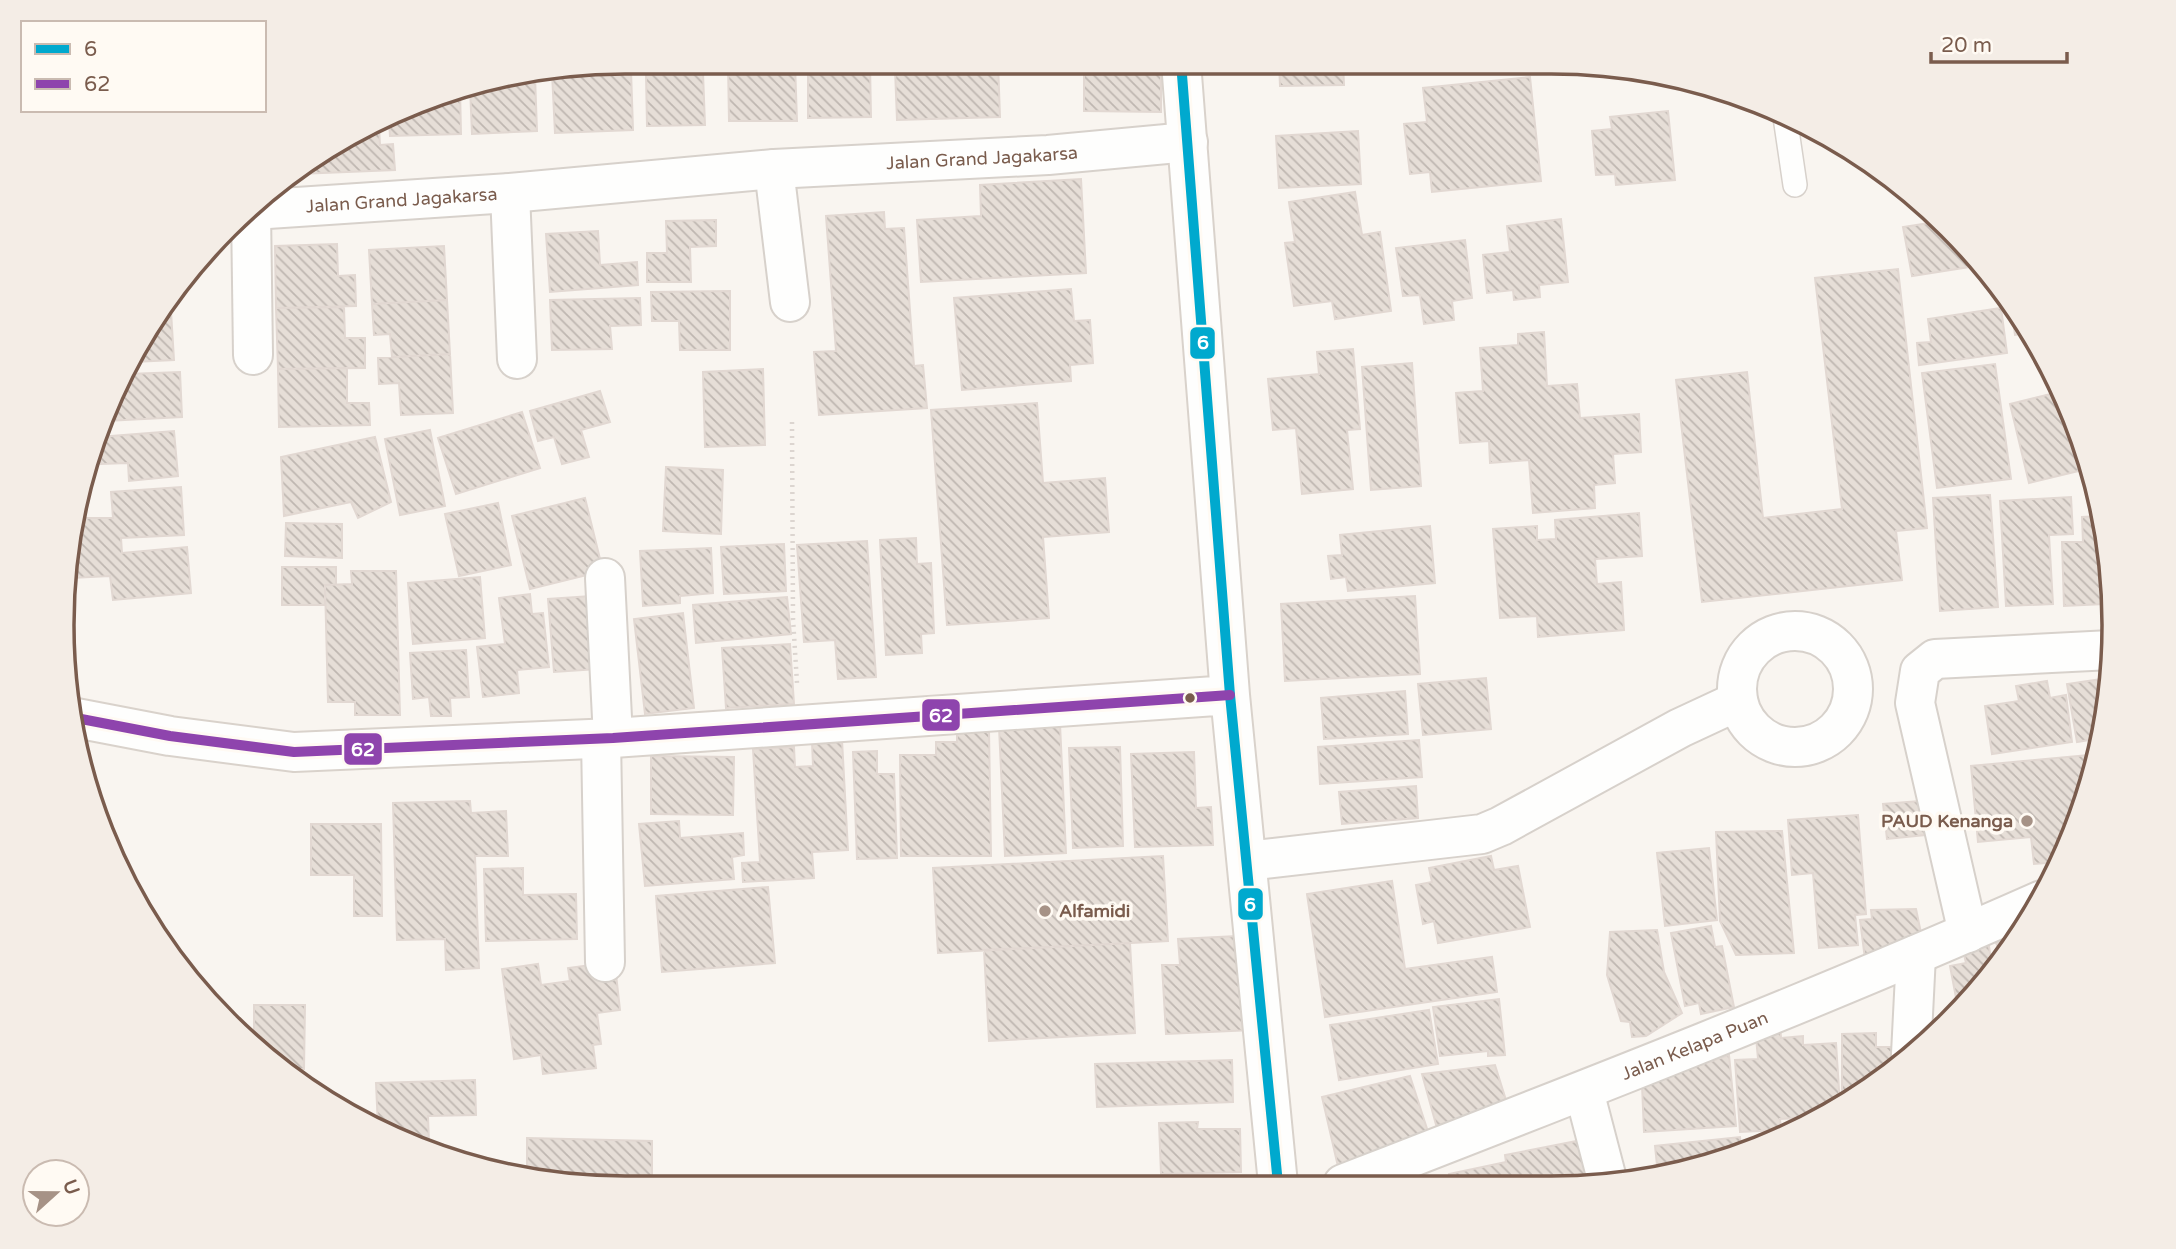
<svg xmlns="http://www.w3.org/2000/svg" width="2176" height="1249" font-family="'Varela Round',sans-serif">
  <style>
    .building { fill: url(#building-back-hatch); stroke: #e2d8d2; stroke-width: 2 }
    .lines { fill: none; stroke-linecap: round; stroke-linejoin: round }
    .lane-casing { stroke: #d7d1cb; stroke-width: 26 }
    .street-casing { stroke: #d7d1cb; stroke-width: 42 }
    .secondary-casing { stroke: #d9d2cb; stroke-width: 42 }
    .path { stroke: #dcd5d0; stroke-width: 4.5; stroke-dasharray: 2 5; stroke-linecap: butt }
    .lane { stroke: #fefefd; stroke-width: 23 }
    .street { stroke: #fefefd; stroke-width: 38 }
    .secondary { stroke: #fefefd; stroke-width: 38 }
    .bus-1-casing { stroke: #fffaf3; stroke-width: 16 }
    .bus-2-casing { stroke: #fffaf3; stroke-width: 16 }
    .bus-1 { stroke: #00a9ce; stroke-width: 10 }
    .bus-2 { stroke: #8e44ad; stroke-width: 10 }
    .bus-dot { fill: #7a5c4d; stroke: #fffaf3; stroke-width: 2.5 }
    .poi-dot { fill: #a69286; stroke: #fffaf3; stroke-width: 2.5 }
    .labels { text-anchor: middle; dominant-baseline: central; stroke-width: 7; stroke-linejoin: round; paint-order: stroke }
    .street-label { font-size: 18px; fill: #7a5c4d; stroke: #fffaf3 }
    .poi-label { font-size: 18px; font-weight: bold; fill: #7a5c4d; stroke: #fffaf3; text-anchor: end }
    .rim { fill: none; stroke: #7a5c4d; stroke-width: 3.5 }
    .line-badge { stroke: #fffaf3; stroke-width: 2.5 }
    .badge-label { font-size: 19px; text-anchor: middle; font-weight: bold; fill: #fff }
  </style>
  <defs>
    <pattern id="building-back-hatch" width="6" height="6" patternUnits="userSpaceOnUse" patternTransform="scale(1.75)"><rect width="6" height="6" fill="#e6ded7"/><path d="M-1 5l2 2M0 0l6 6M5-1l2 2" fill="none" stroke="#bfb7b1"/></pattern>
  </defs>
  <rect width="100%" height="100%" fill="#f9f5f0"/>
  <path class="building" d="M916 62H998L1000 117 897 120 895 69H917Z
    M1084 62H1161V112L1084 111Z
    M1279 62H1343L1344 85 1280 86Z
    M728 64H795L797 121H729Z
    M808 64H870L871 117 808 118Z
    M631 70 633 130 555 133 552 73Z
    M703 73 705 125 647 126 646 74Z
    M535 76 537 131 472 134 470 87Z
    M1530 77 1541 181 1432 192 1430 172 1410 174 1404 124 1427 122 1423 88Z
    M460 88 461 134 390 136 389 120 444 91Z
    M1668 111 1675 180 1616 185 1615 174 1596 175 1592 131 1612 129 1610 117Z
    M379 125 380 145 393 144 395 170 299 174V168Z
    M1358 131 1361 184 1279 188 1276 136Z
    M1081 179 1086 273 921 282 917 220 981 216 980 185Z
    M1355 192 1362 235 1380 232 1391 311 1335 319 1332 301 1294 306 1285 243 1295 242 1289 202Z
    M884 212 885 229 904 228 914 366 923 365 927 408 819 415 814 352 836 351 826 216Z
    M1561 219 1568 282 1539 285 1540 297 1514 300 1513 290 1487 293 1483 255 1510 252 1507 226Z
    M716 220V246L690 247 691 282H647V253H667L666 221Z
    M1941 221 1982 265 1912 276 1903 227Z
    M598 231 600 265 637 262 638 285 550 292 546 234Z
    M1465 240 1472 298 1452 301 1454 320 1424 324 1420 295 1403 296 1396 248Z
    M337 244 338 276 355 275 356 306 276 308 275 246Z
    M444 246 447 300 372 304 369 250Z
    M1898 269 1927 528 1896 531 1902 580 1702 602 1676 380 1747 372 1763 518 1842 509 1815 278Z
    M1071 289 1074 321 1090 320 1093 363 1070 365 1071 381 962 390 954 298Z
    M730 291V350H680L679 321H652L651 292Z
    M640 298 641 325 610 326 612 349 552 350 550 300Z
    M447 300 450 354 392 357 390 334 374 335 372 304Z
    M2010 300 2030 333 2015 335Z
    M344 307 345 338H365V368L278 369 276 308Z
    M2001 308 2007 353 1919 365 1917 343 1931 342 1928 319Z
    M156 311H171L174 360 134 362Z
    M1544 332 1547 386 1577 384 1580 418 1639 414 1641 452 1613 454 1615 483 1594 485 1595 508 1533 513 1529 460 1490 463 1489 441 1460 443 1456 393 1483 391 1480 348 1518 345V334Z
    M1353 349 1360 429 1347 430 1353 489 1302 494 1296 428 1273 430 1268 379 1319 374 1317 352Z
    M450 354 453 413 401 415 399 383 379 384 378 358Z
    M1412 363 1421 486 1371 490 1362 367Z
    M1995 364 2011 479 1937 488 1922 373Z
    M347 368V403H369L370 425 279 427 278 369Z
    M763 369 765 445 705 447 703 372Z
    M180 372 182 417 107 421 128 374Z
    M600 391 610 422 581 430 589 457 562 464 554 437 538 441 530 411Z
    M2063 391 2091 468 2029 483 2010 404Z
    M1037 403 1043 483 1105 478 1109 532 1043 537 1049 618 947 625 931 410Z
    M522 412 540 468 456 494 438 438Z
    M430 430 445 506 400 515 385 439Z
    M174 431 178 476 129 481 128 463 101 464 99 437Z
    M375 437 391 502 358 518 351 502 284 516 281 457Z
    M666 467 723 470 721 534 663 531Z
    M181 487 184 535 121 538 122 553 187 547 191 593 113 600 110 576 72 578 77 518H113L111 492Z
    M1990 495 1998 607 1940 611 1933 498Z
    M2071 497 2073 534 2049 535 2053 604 2006 606 2000 501Z
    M585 498 603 571 530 589 512 516Z
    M498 503 511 565 459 576 445 514Z
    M1639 513 1642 556 1595 559 1597 584 1621 582 1624 630 1538 637 1537 616 1500 618 1493 529 1537 526V540L1556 539 1555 520Z
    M2101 516 2104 604 2064 606 2062 542H2083L2082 517Z
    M286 523 342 524V558L285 556Z
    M1430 526 1435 583 1348 591 1346 577 1331 579 1328 556 1342 555 1340 535Z
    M916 538 917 564 931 563 934 633 921 634 922 653 886 655 880 540Z
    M867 541 876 677 838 679 835 640 804 642 797 545Z
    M784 544 786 591 724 594 721 547Z
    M711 548 713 593 680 596V603L643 606 640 551Z
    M282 567H336V585H325V605H282Z
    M351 571H396L400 715H355V702H328L325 585 352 584Z
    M480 577 485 638 413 644 408 583Z
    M530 594 532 614 543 613 549 667 517 670 519 693 483 697 477 647 505 644 499 598Z
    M591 596 597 669 554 672 548 599Z
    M1415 596 1420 674 1285 681 1281 604Z
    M787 597 791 634 696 643 693 605Z
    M683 613 694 708 645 714 634 619Z
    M790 644 794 704 726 708 722 648Z
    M466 650 469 697 450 698 451 716H431L429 697 413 699 410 653Z
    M1486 678 1491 729 1423 735 1418 684Z
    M2102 679 2107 709 2094 767 2089 740 2077 742 2067 684Z
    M2047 681 2050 698 2066 695 2072 742 1992 754 1985 706 2019 701 2016 686Z
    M1405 691 1408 734 1324 739 1321 698Z
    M2110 693V698L2107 709 2105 694Z
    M1060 724 1066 853 1005 856 999 727Z
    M957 730H989L991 856H901L900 755H936V742H957Z
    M842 740 848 850 812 852 814 878 743 882 742 863 760 862 753 749 794 747 795 767 813 766 812 742Z
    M1419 740 1422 777 1320 784 1318 747Z
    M1120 747 1123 846 1073 848 1069 748Z
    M877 751V774H894L897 858 857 859 853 752Z
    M1194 752 1196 808 1211 807 1213 845 1135 847 1131 754Z
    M2088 755 2090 782 2085 806 2059 862 2034 864 2031 837 1978 842 1971 766Z
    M651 756 734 757 733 815 651 814Z
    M1416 786 1418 818 1342 824 1339 792Z
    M1932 800 1935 834 1887 839 1883 804Z
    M470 801 471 813 506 811 508 856H475L479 968 446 970 445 939 397 940 393 803Z
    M1858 815 1866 914 1855 915 1858 945 1819 948 1813 873 1792 875 1788 820Z
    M679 821 680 838 743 833 744 855 732 857 734 879 645 886 639 824Z
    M311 824H381L382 916H354V875H311Z
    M1782 831 1794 953 1736 955 1720 921 1716 832Z
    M1709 848 1717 920 1665 926 1657 853Z
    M1163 856 1168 941 938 953 933 868Z
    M1491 856 1494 870 1518 866 1530 927 1438 943 1434 921 1423 924 1416 885 1432 882 1429 868Z
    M523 868V895L576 894 577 939 486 941 484 869Z
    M1392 881 1405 969 1492 957 1497 992 1325 1017 1307 894Z
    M768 887 775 963 662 972 656 896Z
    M1916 909 1921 933 1865 959 1860 920 1872 919 1871 910Z
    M1711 926 1715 947 1722 946 1734 1007 1701 1014 1699 1003 1685 1006 1671 933Z
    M1657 930 1664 972 1682 1013 1646 1036 1632 1037 1630 1022 1621 1021 1607 975 1610 932Z
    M2021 931 2002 955 1996 943Z
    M1237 936 1252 1030 1166 1034 1162 965H1180L1178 939Z
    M1130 943 1135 1033 989 1041 984 950Z
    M1989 946 1992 968 1966 1002 1957 1003 1950 966 1966 963 1963 950Z
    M538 964 541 985 570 981 568 968 590 965 592 977 616 974 620 1010 597 1013 601 1044 593 1045 596 1068 543 1074 541 1055 514 1059 502 969Z
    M1499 999 1505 1055 1488 1056V1051L1440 1056 1433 1007Z
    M254 1005H305L304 1069H290L254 1039Z
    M1429 1010 1438 1064 1339 1080 1330 1025Z
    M1780 1025 1781 1038 1803 1036V1045L1836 1043 1840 1105 1816 1117 1780 1119 1781 1130 1740 1132 1735 1060 1758 1059 1755 1026Z
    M1876 1033V1047H1903V1061L1864 1093 1842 1104V1034Z
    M1729 1055 1736 1126 1644 1132 1642 1085Z
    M1232 1060 1233 1102 1097 1107 1095 1064Z
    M1495 1065 1510 1113 1440 1139 1422 1074Z
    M1410 1076 1431 1141 1339 1171 1322 1097Z
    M475 1080 476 1115 428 1116 429 1143 418 1144 378 1127 376 1083Z
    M1198 1122 1197 1129H1240L1241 1172 1161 1174 1159 1123Z
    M1740 1137 1742 1153 1733 1158 1658 1175 1655 1146Z
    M527 1138 652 1141V1186L588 1187 527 1176Z
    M1592 1138 1601 1183 1451 1184 1449 1174 1506 1162 1505 1155Z
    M1032 1183V1185H993Z"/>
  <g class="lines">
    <g class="lane-casing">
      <path id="lane" d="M1785 117 1795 185"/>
    </g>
    <g class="street-casing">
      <g id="street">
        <path d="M774 169 790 302"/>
        <path d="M510 193 517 359"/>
        <path d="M251 210 253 355"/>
        <path id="s1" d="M252 210 510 193 774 169 1048 155 1188 142"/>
        <path d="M605 578 613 738"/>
        <circle cx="1795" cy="689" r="58"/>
        <path d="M601 739 605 962"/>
        <path d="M1247 861 1482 834 1501 826 1680 728 1738 701"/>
        <path d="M1968 933 1915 703 1920 671 1935 659 2111 650"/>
        <path d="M1911 1054 1916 955"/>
        <path d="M1584 1091 1608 1183"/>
        <path id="s2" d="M1343 1184C1577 1093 1812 1002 2042 900"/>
      </g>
    </g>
    <g class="secondary-casing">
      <path id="secondary" d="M1181 62 1230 695 1278 1184
        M76 718 170 736 294 752 613 738 1230 695"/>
    </g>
    <path class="path" d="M792 422 793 619 797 683"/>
    <use href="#lane" class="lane"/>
    <use href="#street" class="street"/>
    <use href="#secondary" class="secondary"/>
    <g class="bus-1-casing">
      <path id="bus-1" d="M1181 62 1230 695 1278 1184"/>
    </g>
    <g class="bus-2-casing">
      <path id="bus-2" d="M76 718 170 736 294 752 613 738 1230 695"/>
    </g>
    <use href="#bus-1" class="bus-1"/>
    <use href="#bus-2" class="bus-2"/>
  </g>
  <circle class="bus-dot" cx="1190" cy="698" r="6"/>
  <g class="poi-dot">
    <circle cx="2027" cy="821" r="7"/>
    <circle cx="1045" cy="911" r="7"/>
  </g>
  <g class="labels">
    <g class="street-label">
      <text stroke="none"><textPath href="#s1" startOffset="732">Jalan Grand Jagakarsa</textPath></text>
      <text stroke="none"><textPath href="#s1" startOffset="150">Jalan Grand Jagakarsa</textPath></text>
      <text stroke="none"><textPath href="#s2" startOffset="378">Jalan Kelapa Puan</textPath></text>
    </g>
    <g class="poi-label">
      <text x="2013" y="821">PAUD Kenanga</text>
      <text x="1059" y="911" text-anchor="start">Alfamidi</text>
    </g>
  </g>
  <path d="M0 0H2176V1249H0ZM625 74H1551A551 551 0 0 1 2102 625V625A551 551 0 0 1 1551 1176H625A551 551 0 0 1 74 625V625A551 551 0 0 1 625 74Z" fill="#f4ede6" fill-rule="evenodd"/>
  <path class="rim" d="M625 74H1551A551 551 0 0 1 2102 625V625A551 551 0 0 1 1551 1176H625A551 551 0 0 1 74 625V625A551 551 0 0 1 625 74Z"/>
  <g class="line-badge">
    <rect x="1189" y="326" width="27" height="34" rx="7" fill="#00a9ce"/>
    <rect x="921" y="698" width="40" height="34" rx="7" fill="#8e44ad"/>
    <rect x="343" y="732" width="40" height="34" rx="7" fill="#8e44ad"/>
    <rect x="1237" y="887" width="27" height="34" rx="7" fill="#00a9ce"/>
  </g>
  <g class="badge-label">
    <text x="1203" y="349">6</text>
    <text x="941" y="722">62</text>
    <text x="363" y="756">62</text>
    <text x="1250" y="911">6</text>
  </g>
  <rect x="21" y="21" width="245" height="91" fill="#fffaf3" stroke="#cabbb1" stroke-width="2"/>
  <rect x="35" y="44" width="35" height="10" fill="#00a9ce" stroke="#cabbb1" stroke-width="2"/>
  <text x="84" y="56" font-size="21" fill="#7a5c4d">6</text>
  <rect x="35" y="79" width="35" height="10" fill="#8e44ad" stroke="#cabbb1" stroke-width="2"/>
  <text x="84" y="91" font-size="21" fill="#7a5c4d">62</text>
  <g transform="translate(56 1193) rotate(69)"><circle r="33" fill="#fffaf3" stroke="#cabbb1" stroke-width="2"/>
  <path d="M0-5L12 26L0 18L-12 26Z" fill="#a69286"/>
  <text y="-10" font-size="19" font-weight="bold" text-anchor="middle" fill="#7a5c4d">U</text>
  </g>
  <path d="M1931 52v10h136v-10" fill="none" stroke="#7a5c4d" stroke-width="3.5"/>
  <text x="1941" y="52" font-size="21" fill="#7a5c4d" stroke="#fffaf3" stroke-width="5" paint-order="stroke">20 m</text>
</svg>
